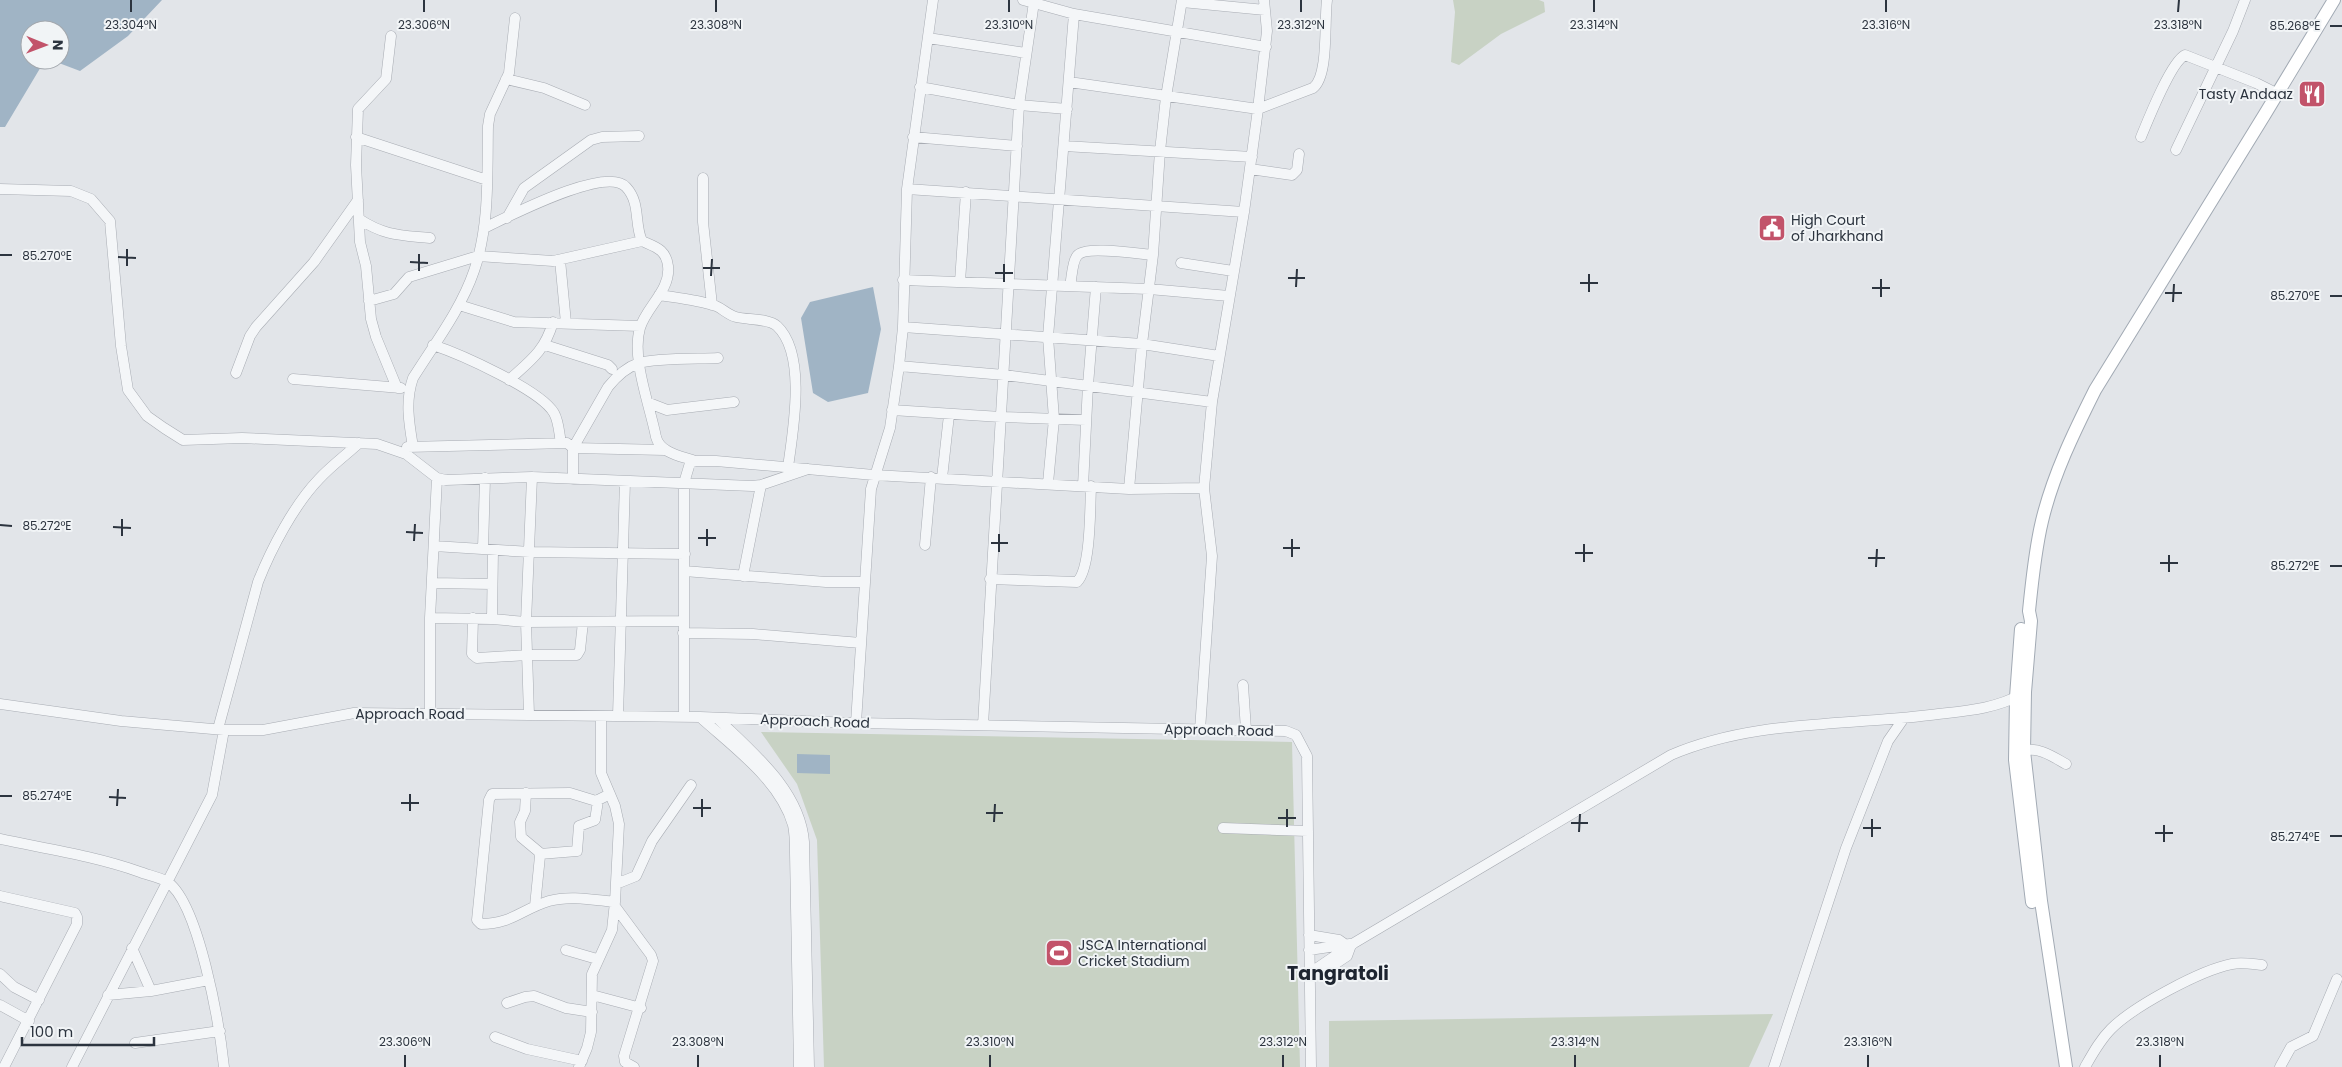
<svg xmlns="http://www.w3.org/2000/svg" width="2342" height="1067" font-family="Poppins,sans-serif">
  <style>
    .green { fill: #c8d2c4 }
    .water { fill: #a0b4c5 }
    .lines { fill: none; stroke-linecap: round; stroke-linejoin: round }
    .minor-casing { stroke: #a8acb3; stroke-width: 11 }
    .major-casing { stroke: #a2aab4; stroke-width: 14 }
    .minor { stroke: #f4f6f8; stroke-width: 10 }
    .major { stroke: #fff; stroke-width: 12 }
    .ticks { fill: none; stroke: #2c343f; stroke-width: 2 }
    .labels { text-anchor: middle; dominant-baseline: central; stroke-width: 4; stroke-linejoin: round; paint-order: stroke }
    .poi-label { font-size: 14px; fill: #2c343f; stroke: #f1f4f6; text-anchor: start }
    .street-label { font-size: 14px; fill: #2c343f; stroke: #f1f4f6 }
    .district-label { font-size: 19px; font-weight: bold; fill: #1e2530; stroke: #f1f4f6 }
    .ticks-label { font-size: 12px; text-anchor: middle; fill: #2c343f; stroke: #f1f4f6; stroke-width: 4; stroke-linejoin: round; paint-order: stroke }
  </style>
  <rect width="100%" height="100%" fill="#e2e5e9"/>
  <path class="green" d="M1453 0H1539L1544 2 1545 12 1501 34 1459 65 1451 62 1455 12Z
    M761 732 1292 742 1300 1067H824L817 840 797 784Z
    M1773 1014 1749 1067H1329V1021Z"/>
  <path class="water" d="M0 0H162L128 36 80 71 51 60H60V30H30V60H45L5 127H0Z
    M873 287 881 329 868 393 828 402 813 393 801 318 810 302Z
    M797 754 830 755V774L797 773Z"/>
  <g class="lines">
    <g class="minor-casing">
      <path id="minor" d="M1023 0 1074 14 1266 47
        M1182 2 1265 10
        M391 36 386 79 358 109 356 165 360 242 366 266 371 319 376 337 397 388
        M928 38 1026 53
        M506 79 544 88 585 105
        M1069 82 1258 109 1313 88C1329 76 1324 22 1327 0
        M920 87 1019 105 1067 109
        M356 137 487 180
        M913 137 1017 146
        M2141 137C2148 120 2171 62 2185 55L2256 83 2278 94
        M1064 146 1252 157
        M2176 150 2233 31 2245 0
        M1250 169 1292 175 1297 170 1299 154
        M703 178V222L712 305
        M0 189 71 191 91 199 110 221 121 346 128 390 147 416 164 428 183 440 242 438 377 444 406 454 437 478 446 480 532 477 752 486 761 485 808 469
        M907 189 1244 212
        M507 218 524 188 591 140 602 137 639 136
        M359 219C385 236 400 235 430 238
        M484 228C508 217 606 165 626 187 641 203 634 224 642 241 655 247 666 249 668 266 671 290 646 307 640 328 631 358 650 406 656 437 660 453 681 456 695 461
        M560 260 566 323
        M1181 263 1233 271
        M903 280 1149 289 1229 296
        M960 282 966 192
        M1070 286C1072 277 1072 262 1077 256 1084 245 1139 254 1153 255
        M659 295C678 298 698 300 716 306 723 309 728 315 736 317 747 320 768 318 777 326 807 354 793 431 788 467
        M369 301 394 294 409 277 478 256 553 261 642 241
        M459 305 514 322 640 326
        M903 327 1142 344 1219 356
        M433 345C460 354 541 390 554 413 559 422 559 433 561 443
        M545 345 608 365 612 369
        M899 366 1004 375 1212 402
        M236 373 250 336 256 327 314 262 358 200
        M293 379 401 388
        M509 380C530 361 545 351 553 322
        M649 403 667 410 734 402
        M892 410 1001 417 1086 420
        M407 447 567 443 573 448V479
        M413 447C409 423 405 401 413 378 435 343 461 309 474 271 490 225 487 173 488 126L490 114 509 73 515 18
        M573 448 608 387C616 377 627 367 639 363 655 358 699 359 718 358
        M573 448 665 450
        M942 478 949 415
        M1048 483 1054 419 1048 337 1074 14
        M1083 486 1088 385 1096 287
        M1129 489 1142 344 1153 255 1160 151 1166 97 1182 0
        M925 545 931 477
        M434 546 530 552 685 554
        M483 549 485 478
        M684 571 826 582H865
        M743 576 761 485
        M990 579 1077 582C1091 569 1090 507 1091 486
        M432 583 492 584
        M430 618 492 619 526 622 683 621
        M473 618 472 654 477 658 527 655H577L580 650 583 622
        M492 619 493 550
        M683 633 753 634 861 643
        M1243 685 1246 730
        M0 704 121 721 224 730H263L354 713 700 717 856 723 1286 731 1296 735 1307 756 1311 1067
        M430 714V618L437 478
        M529 715 526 622 532 477
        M618 716 625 481
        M684 717V483L690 463 695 461H716L874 475 1129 489 1204 488
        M700 717C733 747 780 780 793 825 795 834 795 844 795 853L799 1067
        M717 718C752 752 800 790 804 842L809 1067
        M856 723 871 489 890 428 899 366 903 327 907 189 933 0
        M983 725 1019 105 1034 2
        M218 729 258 582C271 549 294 505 319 479 331 466 346 455 359 443
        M1200 730 1212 556 1204 488 1212 402 1244 212 1258 109 1267 31 1264 0
        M2024 751C2038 746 2055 758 2066 764
        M526 793 525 811 520 822 521 837 539 852 540 856 535 906
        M610 794 596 801 570 793 492 794 489 800 477 920 481 924C512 924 522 909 549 901 570 895 594 900 615 902
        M1223 828 1308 831
        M0 839C47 849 95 856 140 872 148 875 158 877 166 881 199 900 220 1029 224 1067
        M540 854 577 851 579 826 595 820 598 801
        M616 884 636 876 652 841 691 785
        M0 896 75 913 77 917V924L4 1067
        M614 905 651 955 653 961 624 1056 625 1062 634 1067
        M1309 935 1339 940 1346 945
        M132 948 151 991
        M566 950 597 959
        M1309 950 1350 944
        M1329 968 1347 956 1351 945
        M1310 973 1354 943 1671 755C1753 720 1842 726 1930 715 1962 711 1993 710 2022 694
        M0 974 14 987 39 1000
        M108 995 151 991 209 980
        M592 995 641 1008
        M507 1003 525 997 534 996 566 1008 592 1012
        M0 1005 29 1021
        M495 1037 527 1049 582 1061
        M135 1043 220 1031
        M72 1067 212 795 224 730
        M579 1067 587 1048 591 1032 592 974 612 930 615 902 619 824 615 806 601 773V716
        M1774 1067 1846 848 1888 741 1904 718
        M2085 1067C2093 1053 2100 1040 2111 1029 2134 1006 2201 970 2232 964 2242 962 2252 964 2262 965
        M2280 1067 2291 1047 2313 1036 2337 979"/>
    </g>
    <g class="major-casing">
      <path id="major" d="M2021 629 2016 697 2015 760 2032 902
        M2066 1067 2041 901 2024 751 2025 692 2031 621 2029 611C2032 581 2035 550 2042 521 2053 475 2074 432 2095 390L2265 114 2334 0"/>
    </g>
    <use href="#minor" class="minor"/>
    <use href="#major" class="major"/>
  </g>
  <path class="ticks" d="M131 12V0M424 12V0M716 12V0M1009 12V0M1301 12V0M1594 12V0M1886 12V0M2178 12 2179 0M2330 26H2342M0 255H12M118 257 136 258M410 262 428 263M127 266V249M703 268H720M419 271V254M995 273H1013M711 276 712 259M1288 278H1305M1004 282V264M1580 283H1598M1296 287 1297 269M1872 288H1890M1589 292V274M2165 293H2182M2330 296H2342M1881 297V279M2173 302 2174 284M0 525 12 526M113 527 131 528M406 532 423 533M122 536V519M698 538H716M414 541 415 524M991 543H1008M707 546V529M1283 548H1300M999 552V534M1575 553H1593M1292 557V539M1868 558H1885M1584 562V544M2160 563H2178M2330 566H2342M1876 567 1877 549M2169 572V555M0 796H12M109 797 126 798M401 803H419M117 806 118 789M693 808H711M410 811V794M986 813H1003M702 817V799M1278 818H1296M994 822 995 804M1571 823H1588M1287 827V809M1863 828H1881M1579 832 1580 814M2155 833H2173M2330 836H2342M1872 837V819M2164 842V825M405 1067V1055M698 1067V1055M990 1067V1055M1283 1067V1055M1575 1067V1055M1868 1067V1055M2160 1067V1055"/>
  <defs>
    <g id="restaurant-square" transform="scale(1.4375)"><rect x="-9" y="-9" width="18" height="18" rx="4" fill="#c2536a" stroke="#f1f4f6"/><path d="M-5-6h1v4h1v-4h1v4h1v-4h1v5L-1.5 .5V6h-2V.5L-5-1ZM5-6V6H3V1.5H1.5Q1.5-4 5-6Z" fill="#fff"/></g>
    <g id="civic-square" transform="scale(1.4375)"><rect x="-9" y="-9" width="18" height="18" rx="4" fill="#c2536a" stroke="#f1f4f6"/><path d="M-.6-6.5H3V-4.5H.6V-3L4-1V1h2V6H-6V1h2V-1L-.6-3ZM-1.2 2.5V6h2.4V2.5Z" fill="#fff"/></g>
    <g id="stadium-square" transform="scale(1.4375)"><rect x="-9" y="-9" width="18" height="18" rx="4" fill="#c2536a" stroke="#f1f4f6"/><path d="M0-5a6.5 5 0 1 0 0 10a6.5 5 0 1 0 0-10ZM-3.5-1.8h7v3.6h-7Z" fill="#fff"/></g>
  </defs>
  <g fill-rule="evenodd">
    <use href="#restaurant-square" x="2312" y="94"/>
    <use href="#civic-square" x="1772" y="228"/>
    <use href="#stadium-square" x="1059" y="953"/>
  </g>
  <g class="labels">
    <g class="poi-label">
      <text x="2293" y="94" text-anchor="end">Tasty Andaaz</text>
      <text x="1791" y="220">High Court<tspan x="1791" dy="16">of Jharkhand</tspan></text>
      <text x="1078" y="945">JSCA International<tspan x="1078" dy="16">Cricket Stadium</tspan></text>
    </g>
    <g class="street-label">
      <text x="410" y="714">Approach Road</text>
      <text transform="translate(815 721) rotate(2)">Approach Road</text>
      <text transform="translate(1219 730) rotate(1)">Approach Road</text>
    </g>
    <g class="district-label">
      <text x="1338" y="973">Tangratoli</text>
    </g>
  </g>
  <g class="ticks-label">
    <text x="131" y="29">23.304°N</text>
    <text x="424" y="29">23.306°N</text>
    <text x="716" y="29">23.308°N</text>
    <text x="1009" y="29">23.310°N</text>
    <text x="1301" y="29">23.312°N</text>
    <text x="1594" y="29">23.314°N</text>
    <text x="1886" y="29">23.316°N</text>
    <text x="2178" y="29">23.318°N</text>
    <text x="2295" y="30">85.268°E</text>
    <text x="47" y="260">85.270°E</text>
    <text x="2295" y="300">85.270°E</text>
    <text x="47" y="530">85.272°E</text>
    <text x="2295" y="570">85.272°E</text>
    <text x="47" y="800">85.274°E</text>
    <text x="2295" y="841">85.274°E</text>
    <text x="405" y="1046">23.306°N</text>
    <text x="698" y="1046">23.308°N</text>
    <text x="990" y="1046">23.310°N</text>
    <text x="1283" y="1046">23.312°N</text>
    <text x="1575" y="1046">23.314°N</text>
    <text x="1868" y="1046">23.316°N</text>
    <text x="2160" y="1046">23.318°N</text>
  </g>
  <g transform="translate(45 45) rotate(91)"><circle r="24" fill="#f1f4f6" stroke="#a2a7ad"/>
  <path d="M0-4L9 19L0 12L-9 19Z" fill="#c2536a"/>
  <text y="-8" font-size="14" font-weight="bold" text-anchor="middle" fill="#2c343f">N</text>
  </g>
  <path d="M22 1037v8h132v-8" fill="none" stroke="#2c343f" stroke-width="2.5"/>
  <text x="30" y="1037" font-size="15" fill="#2c343f" stroke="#f1f4f6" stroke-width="4" paint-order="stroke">100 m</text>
</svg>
